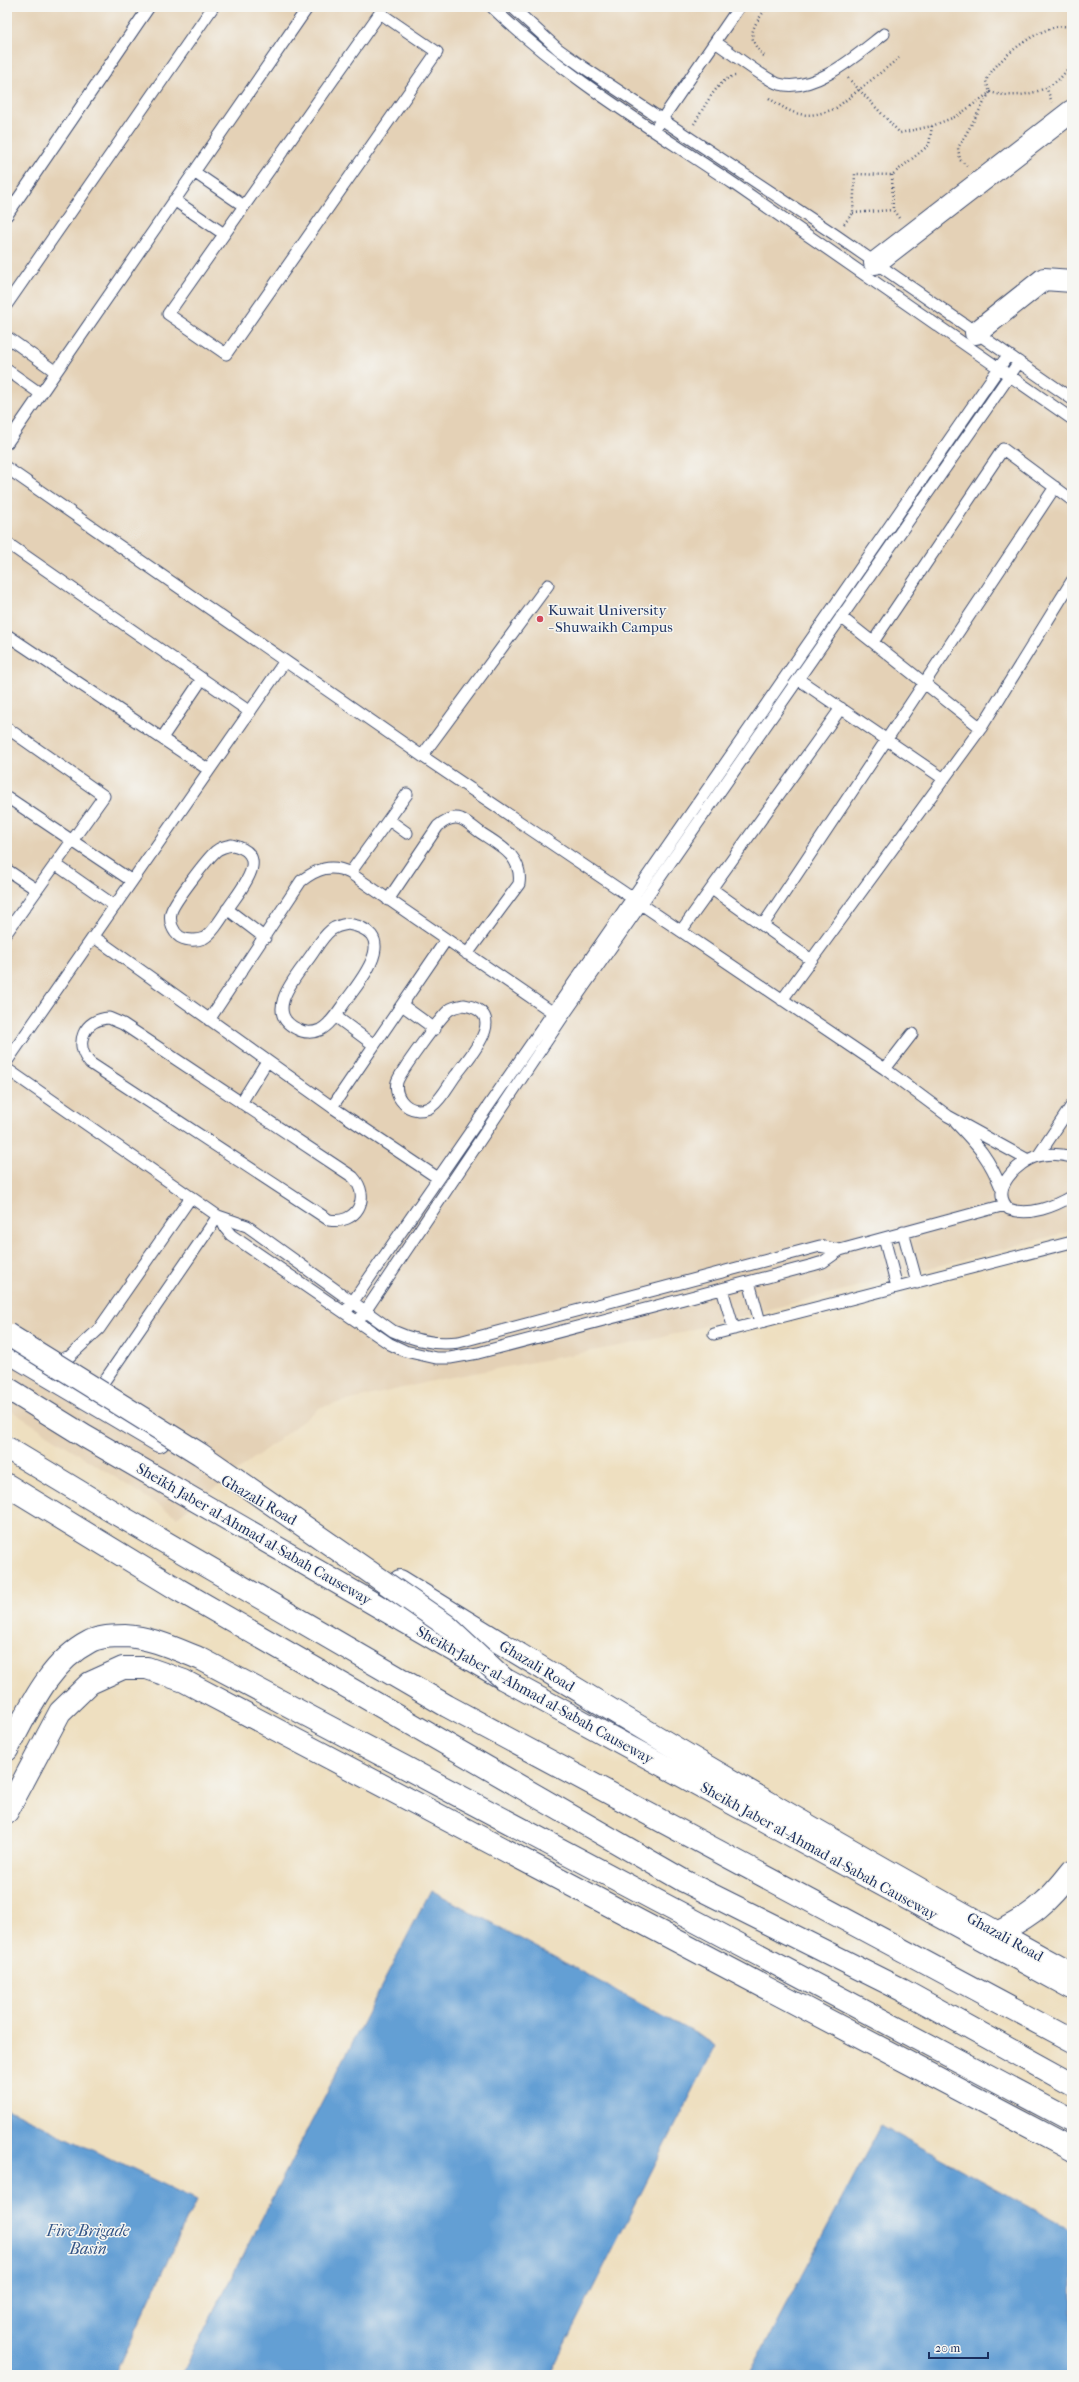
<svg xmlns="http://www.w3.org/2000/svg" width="1079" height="2382" font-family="'IM FELL French Canon',serif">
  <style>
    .built { fill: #e4d1b6 }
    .water { fill: #649fd4; stroke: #406799 }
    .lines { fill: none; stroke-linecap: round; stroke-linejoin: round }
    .lane-casing { stroke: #3b496d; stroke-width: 13 }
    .street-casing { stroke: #3b496d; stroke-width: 24 }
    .primary-casing { stroke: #3b496d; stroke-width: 24 }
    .highway-casing { stroke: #3b496d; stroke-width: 24 }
    .path { stroke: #3b496d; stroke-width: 2.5; stroke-dasharray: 1 3; stroke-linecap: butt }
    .lane { stroke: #fff; stroke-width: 11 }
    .street { stroke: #fff; stroke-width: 22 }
    .primary { stroke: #fff; stroke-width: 22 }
    .highway { stroke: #fff; stroke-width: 22 }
    .highway-bridge-casing { stroke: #3b496d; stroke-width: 24; stroke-linecap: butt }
    .highway-bridge { stroke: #fff; stroke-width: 22 }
    .poi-dot { fill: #d1495b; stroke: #f6f6f2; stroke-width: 1.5 }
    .labels { text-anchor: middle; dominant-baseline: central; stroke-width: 3; stroke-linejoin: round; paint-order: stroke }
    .poi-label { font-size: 15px; fill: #1b2f5e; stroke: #f6f6f2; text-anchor: start }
    .street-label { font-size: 15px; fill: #1b2f5e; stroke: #f6f6f2 }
    .water-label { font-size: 16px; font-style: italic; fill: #355687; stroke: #f6f6f2 }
  </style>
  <rect width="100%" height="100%" fill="#f6f6f2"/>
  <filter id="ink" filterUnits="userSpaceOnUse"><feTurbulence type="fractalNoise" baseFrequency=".025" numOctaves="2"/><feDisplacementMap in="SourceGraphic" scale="8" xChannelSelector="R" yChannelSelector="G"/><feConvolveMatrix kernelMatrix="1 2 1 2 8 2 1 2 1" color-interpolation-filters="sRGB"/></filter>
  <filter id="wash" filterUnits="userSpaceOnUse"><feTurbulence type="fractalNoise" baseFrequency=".012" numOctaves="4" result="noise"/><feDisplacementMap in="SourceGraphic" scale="16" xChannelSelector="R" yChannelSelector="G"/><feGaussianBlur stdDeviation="0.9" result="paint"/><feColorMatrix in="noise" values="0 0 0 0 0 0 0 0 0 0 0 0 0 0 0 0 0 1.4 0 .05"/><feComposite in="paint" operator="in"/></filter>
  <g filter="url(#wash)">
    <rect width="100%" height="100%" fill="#eedfc0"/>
    <path class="built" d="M7 7H1072V1231L651 1340 437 1380 321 1407 177 1517 7 1408Z"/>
    <path class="water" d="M431 1890 716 2045 549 2375H181Z
      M7 2109 196 2200 114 2375H14L15 2371 7 2366Z
      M881 2125 1072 2231V2375H749Z"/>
  </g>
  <g filter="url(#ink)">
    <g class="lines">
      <g class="lane-casing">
        <path id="lane" d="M492 7C564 77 651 128 734 184 847 262 959 341 1072 419
          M512 7 558 49 583 67 834 234 1072 399
          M380 13 437 52 226 354 168 314Z
          M715 42C728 50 767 81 779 84 814 94 858 54 884 34
          M658 125 739 7
          M194 172 244 206
          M174 200 224 234
          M7 215 149 7
          M7 304 213 7
          M7 337 56 372
          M7 370 41 394
          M7 443 308 7
          M7 468 422 756 885 1069 948 1116 1028 1160
          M7 543 250 712
          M841 617 981 728
          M7 635 209 770
          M873 642 1003 449 1072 500
          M798 679 944 779
          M7 728 104 796 7 932
          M162 738 202 679
          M422 756 548 585
          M7 797 132 881
          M389 820 407 833
          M232 845C273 854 241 889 229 907 222 917 214 932 204 938 196 941 188 941 180 937 173 932 169 922 171 913 172 904 208 858 216 851 221 847 226 846 232 845Z
          M55 864 115 906
          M7 870 37 890
          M350 873 407 794
          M712 889 810 959
          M388 900 438 826C444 821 453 816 461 819 468 822 475 829 481 833 501 846 523 857 519 884L467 954
          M227 909 265 938
          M348 924C400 933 364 976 348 998 340 1008 332 1024 320 1030 313 1033 304 1033 297 1029 264 1013 294 979 307 961 315 951 321 938 331 930 336 926 342 925 348 924Z
          M763 925 1055 487
          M681 931 841 708
          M94 937 332 1107 438 1178
          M782 1000 981 728 1072 581
          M402 1005 435 1029
          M464 1005C511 1013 470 1056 456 1075 449 1084 442 1099 432 1106 428 1109 422 1110 418 1110 404 1109 394 1095 397 1082 400 1072 440 1018 449 1010 453 1007 459 1006 464 1005Z
          M335 1016 374 1045
          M109 1018 123 1024 353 1177C372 1198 356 1225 329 1220L90 1063C73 1044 84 1019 109 1018Z
          M209 1020 301 881C317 869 331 863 350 873L558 1016
          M7 1061 285 661
          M7 1069 218 1216 247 1226 393 1331C415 1341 435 1345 459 1342L820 1246 840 1250
          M885 1069 912 1034
          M241 1103 267 1061
          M332 1107 446 940
          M956 1123C979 1147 989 1158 1002 1190
          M1038 1156 1072 1105
          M1072 1157C1061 1154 1049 1153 1038 1156 1018 1161 988 1190 1009 1209 1029 1217 1055 1206 1072 1196
          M221 1219 226 1229 231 1235 390 1344 405 1351 436 1358H450L478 1353 813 1265 823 1262 840 1250 1005 1205
          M903 1232 917 1283
          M884 1238 897 1287
          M749 1282 760 1322
          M722 1289 734 1329
          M345 1313 1008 355
          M358 1322 562 1018 1019 362
          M714 1334 1072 1242
          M52 1363 70 1356 99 1329 191 1197
          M96 1393 218 1216"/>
      </g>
      <g class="street-casing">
        <path id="street" d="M875 263 1072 111
          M976 333 1044 279 1072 281
          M7 1750C28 1712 48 1663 89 1642 97 1637 115 1636 125 1636 151 1637 178 1650 201 1659L1072 2121
          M7 1812 60 1712 90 1683 123 1668H147L184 1681 1072 2149
          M997 1933C1033 1915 1047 1903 1072 1871"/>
      </g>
      <g class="primary-casing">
        <path id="primary" d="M7 1351 159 1441
          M7 1485 179 1590 684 1881 902 1990 1072 2084
          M400 1581C620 1718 845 1849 1072 1974"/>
      </g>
      <g class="highway-casing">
        <path id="highway" d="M7 1388 86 1437 504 1679 1072 1988
          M7 1448 108 1509 447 1706 1072 2041"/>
      </g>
      <path class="path" d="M764 56C744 36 753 27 767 7
        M848 78 900 133 932 126 957 116 988 94
        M1046 87 1052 102
        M990 92C1011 99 1040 95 1058 80 1063 76 1067 69 1072 64
        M769 98C794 116 807 120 836 108L899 58
        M694 124C703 110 719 75 737 76
        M967 166 960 160 958 148 990 92 986 81C994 60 1049 17 1072 28
        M892 175 893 210 899 218
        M853 213 892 210
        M844 224 853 213 855 174 892 175 929 145 932 126"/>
      <use href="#lane" class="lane"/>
      <use href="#street" class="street"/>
      <use href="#primary" class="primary"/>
      <use href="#highway" class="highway"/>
      <g class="highway-bridge-casing">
        <path id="highway-bridge" d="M7 1334 200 1454 446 1625 504 1679"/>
      </g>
      <use href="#highway-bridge" class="highway-bridge"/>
    </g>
  </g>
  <circle class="poi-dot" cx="540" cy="619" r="4"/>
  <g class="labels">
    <g class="poi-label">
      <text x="548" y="610">Kuwait University<tspan x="548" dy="17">- Shuwaikh Campus</tspan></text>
    </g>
    <g class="street-label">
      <text transform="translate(259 1500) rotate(30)">Ghazali Road</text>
      <text transform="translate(254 1534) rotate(30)">Sheikh Jaber al-Ahmad al-Sabah Causeway</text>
      <text transform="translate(537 1666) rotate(31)">Ghazali Road</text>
      <text transform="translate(535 1695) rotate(29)">Sheikh Jaber al-Ahmad al-Sabah Causeway</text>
      <text transform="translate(819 1851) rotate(29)">Sheikh Jaber al-Ahmad al-Sabah Causeway</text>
      <text transform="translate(1005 1937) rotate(29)">Ghazali Road</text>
    </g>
    <g class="water-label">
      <text x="88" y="2230">Fire Brigade<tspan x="88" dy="18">Basin</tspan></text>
    </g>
  </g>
  <rect width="1079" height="2382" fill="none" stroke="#f6f6f2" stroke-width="24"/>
  <path d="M929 2352v6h59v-6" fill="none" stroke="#1b2f5e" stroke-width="2"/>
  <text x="935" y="2352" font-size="12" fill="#1b2f5e" stroke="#f6f6f2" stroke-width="3" paint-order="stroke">20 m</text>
</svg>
